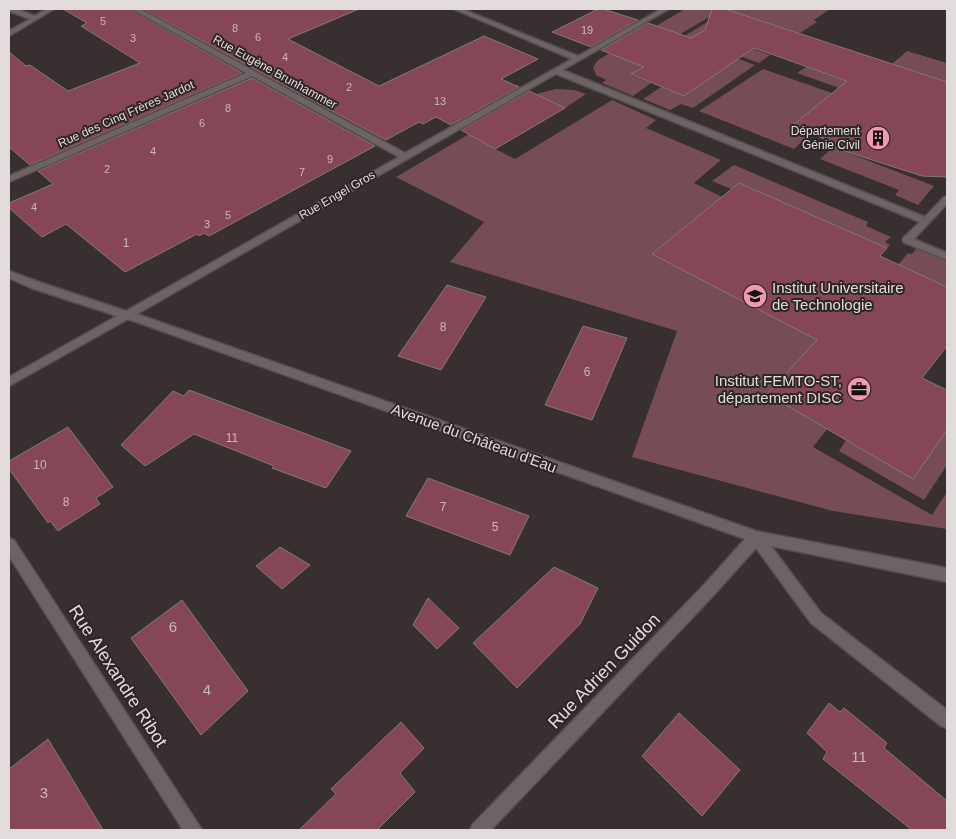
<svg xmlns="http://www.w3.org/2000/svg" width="956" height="839" font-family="Helvetica,sans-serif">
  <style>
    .green { fill: #774d55 }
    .building { fill: #854755; stroke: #83787a }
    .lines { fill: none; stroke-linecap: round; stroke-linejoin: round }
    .lane-casing { stroke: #554e4f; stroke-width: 3 }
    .street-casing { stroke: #554e4f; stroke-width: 3 }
    .lane { fill: #6d6264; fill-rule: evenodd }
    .street { fill: #6d6264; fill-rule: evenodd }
    .labels { text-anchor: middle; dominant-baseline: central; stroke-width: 4; stroke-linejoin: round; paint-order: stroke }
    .far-number-label { font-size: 11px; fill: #cab6ba }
    .far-street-label { font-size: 12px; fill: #e1dbdc; stroke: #2e2526 }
    .far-poi-label { font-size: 12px; fill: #e1dbdc; stroke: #2e2526; text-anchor: end }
    .number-label { font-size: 12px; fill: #cab6ba }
    .poi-label { font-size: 15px; fill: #e1dbdc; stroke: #2e2526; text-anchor: start }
    .street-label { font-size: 15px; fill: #e1dbdc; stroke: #2e2526 }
    .near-number-label { font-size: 15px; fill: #cab6ba }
    .near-street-label { font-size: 18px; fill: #e1dbdc; stroke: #2e2526 }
  </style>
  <rect width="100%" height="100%" fill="#382f30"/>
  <path class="green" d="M685 9H830L814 20 817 22 800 33 734 12 721 20 711 16 677 36 755 65 693 108 681 104 670 110 643 99 661 87 684 96 720 71 668 52 631 75 651 83 633 96 602 83 606 80 596 75 593 67 598 60Z
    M711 20 716 22 704 31 770 55 759 63 684 36Z
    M907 51 947 63V82L892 64Z
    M806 67 931 110 923 118 797 73Z
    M763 69 901 117 826 113 813 109 793 125 811 133 794 149 699 111Z
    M556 89 574 90 586 94 565 108 478 140 515 159 612 100 656 120 646 128 721 160 694 183 722 197 653 253 827 329 767 394 827 429 813 447 932 515 947 492V529L833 511 632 457 677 331 450 262 484 222 396 177 537 94Z
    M833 147 934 186 918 205 895 195 899 190 820 159Z
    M734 165 868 222 866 226 891 237 885 242 890 245 887 248 739 183 731 189 712 181Z
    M917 248 947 261V287L898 265 908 253 912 254Z
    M947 430V465L924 500 839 451 846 440 913 478Z"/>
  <path class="building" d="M63 9H130L242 73 30 165 9 147V52L26 66 30 65 68 91 140 63 81 26 87 23Z
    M143 9H359L288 39 379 86 484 36 538 59 501 79 519 87 451 125 436 117 423 124 419 122 386 140Z
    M598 9H603L638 20 591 47 552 32Z
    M712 9H725L947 82V177L922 176 866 158 833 147 837 144 792 126 847 81 754 48 684 96 631 74 644 67 601 50 648 23 691 38 705 30Z
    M252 78 375 146 209 236 204 233 199 236 197 234 125 272 66 224 42 237 9 208V203L53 184 38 171Z
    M529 91 565 108 495 149 461 130Z
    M739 183 887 248 880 256 947 287V346L922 378 947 390V430L913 479 767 394 817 340 652 254Z
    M447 285 486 297 441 370 398 356Z
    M583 326 627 338 592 420 545 405Z
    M189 390 245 411 351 451 326 488 272 468 274 466 194 434 145 466 121 445 173 391 184 396Z
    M68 427 113 487 96 498 100 504 58 531 50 521 48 523 9 469V461Z
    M428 478 529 516 510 555 406 516Z
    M280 547 310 565 282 589 256 566Z
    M554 567 598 588 580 624 517 688 473 643Z
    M428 598 459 628 437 649 413 625Z
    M182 600 248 691 201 735 131 638Z
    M829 703 840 712 844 708 887 743 884 748 947 801V830H912L823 759 827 752 807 733Z
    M679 713 740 770 702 816 642 756Z
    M401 722 424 748 400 773 415 792 377 830H299L336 794 331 789Z
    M48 739 103 830H9V769Z"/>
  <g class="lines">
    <g class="lane-casing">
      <path id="lane" d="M554 69H560L925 217 944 197 947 196V204L914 239 947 253V260L903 242V238L920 222 554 73Z"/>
    </g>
    <g class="street-casing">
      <path id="street" d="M9 9H16L35 16 46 9H54L9 36V31L30 19 9 11Z
        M132 9H140L405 153 572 59 454 9H462L578 56 661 9H669L137 314 756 531 947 568V582L771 546 821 613 947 710V728L941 726 811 623 756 548 712 597 491 830H470L473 824 702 587 745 539 128 319 9 386V377L117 316 31 288 9 278V271L39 282 126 311 399 157 252 76 9 182V176L246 73Z
        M9 538 14 540 202 830H183L9 556Z"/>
    </g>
    <use href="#lane" class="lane"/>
    <use href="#street" class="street"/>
  </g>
  <defs>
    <g id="building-disc" transform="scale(1.25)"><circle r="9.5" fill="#f29aad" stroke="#2e2526"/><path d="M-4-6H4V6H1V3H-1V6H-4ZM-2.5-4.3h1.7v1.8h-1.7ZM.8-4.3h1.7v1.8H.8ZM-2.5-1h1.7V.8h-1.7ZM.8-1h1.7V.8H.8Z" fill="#111"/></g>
    <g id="university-disc" transform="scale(1.25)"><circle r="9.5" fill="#f29aad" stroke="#2e2526"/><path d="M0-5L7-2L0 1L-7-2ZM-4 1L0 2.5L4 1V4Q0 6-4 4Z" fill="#111"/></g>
    <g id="office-disc" transform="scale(1.25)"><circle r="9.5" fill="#f29aad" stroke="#2e2526"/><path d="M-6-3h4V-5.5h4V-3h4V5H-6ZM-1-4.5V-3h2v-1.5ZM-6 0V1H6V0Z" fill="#111"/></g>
  </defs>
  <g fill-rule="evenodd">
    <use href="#building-disc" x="878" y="138"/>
    <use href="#university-disc" x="755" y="296"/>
    <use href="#office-disc" x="859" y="389"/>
  </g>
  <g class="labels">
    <g class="far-number-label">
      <text x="103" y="21">5</text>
      <text x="235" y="28">8</text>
      <text x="587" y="30">19</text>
      <text x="258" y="37">6</text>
      <text x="133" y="38">3</text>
      <text x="285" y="57">4</text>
      <text x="349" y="87">2</text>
      <text x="440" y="101">13</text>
      <text x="228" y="108">8</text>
      <text x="202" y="123">6</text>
      <text x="153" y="151">4</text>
      <text x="330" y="159">9</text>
      <text x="107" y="169">2</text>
      <text x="302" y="172">7</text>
      <text x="34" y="207">4</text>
      <text x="228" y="215">5</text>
      <text x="207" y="224">3</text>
    </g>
    <g class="far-street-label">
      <text transform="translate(275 72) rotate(29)">Rue Eugène Brunhammer</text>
      <text transform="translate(126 114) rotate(-24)">Rue des Cinq Frères Jardot</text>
      <text transform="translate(337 195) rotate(-30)">Rue Engel Gros</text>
    </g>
    <g class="far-poi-label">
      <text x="860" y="131">Département<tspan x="860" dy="14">Génie Civil</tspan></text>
    </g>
    <g class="number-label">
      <text x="126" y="243">1</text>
      <text x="443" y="327">8</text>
      <text x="587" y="372">6</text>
      <text x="232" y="438">11</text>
      <text x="40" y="465">10</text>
      <text x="66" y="502">8</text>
      <text x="443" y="507">7</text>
      <text x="495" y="527">5</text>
    </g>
    <g class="poi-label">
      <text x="772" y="287">Institut Universitaire<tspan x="772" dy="17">de Technologie</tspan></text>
      <text x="842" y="380" text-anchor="end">Institut FEMTO-ST,<tspan x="842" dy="17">département DISC</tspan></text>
    </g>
    <g class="street-label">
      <text transform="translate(474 438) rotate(20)">Avenue du Château d'Eau</text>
    </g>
    <g class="near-number-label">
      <text x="173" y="626">6</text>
      <text x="207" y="689">4</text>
      <text x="859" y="756">11</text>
      <text x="44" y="792">3</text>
    </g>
    <g class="near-street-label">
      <text transform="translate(604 671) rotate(-46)">Rue Adrien Guidon</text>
      <text transform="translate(118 676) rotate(57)">Rue Alexandre Ribot</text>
    </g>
  </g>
  <rect width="956" height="839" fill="none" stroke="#e1dbdc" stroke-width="20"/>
</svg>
